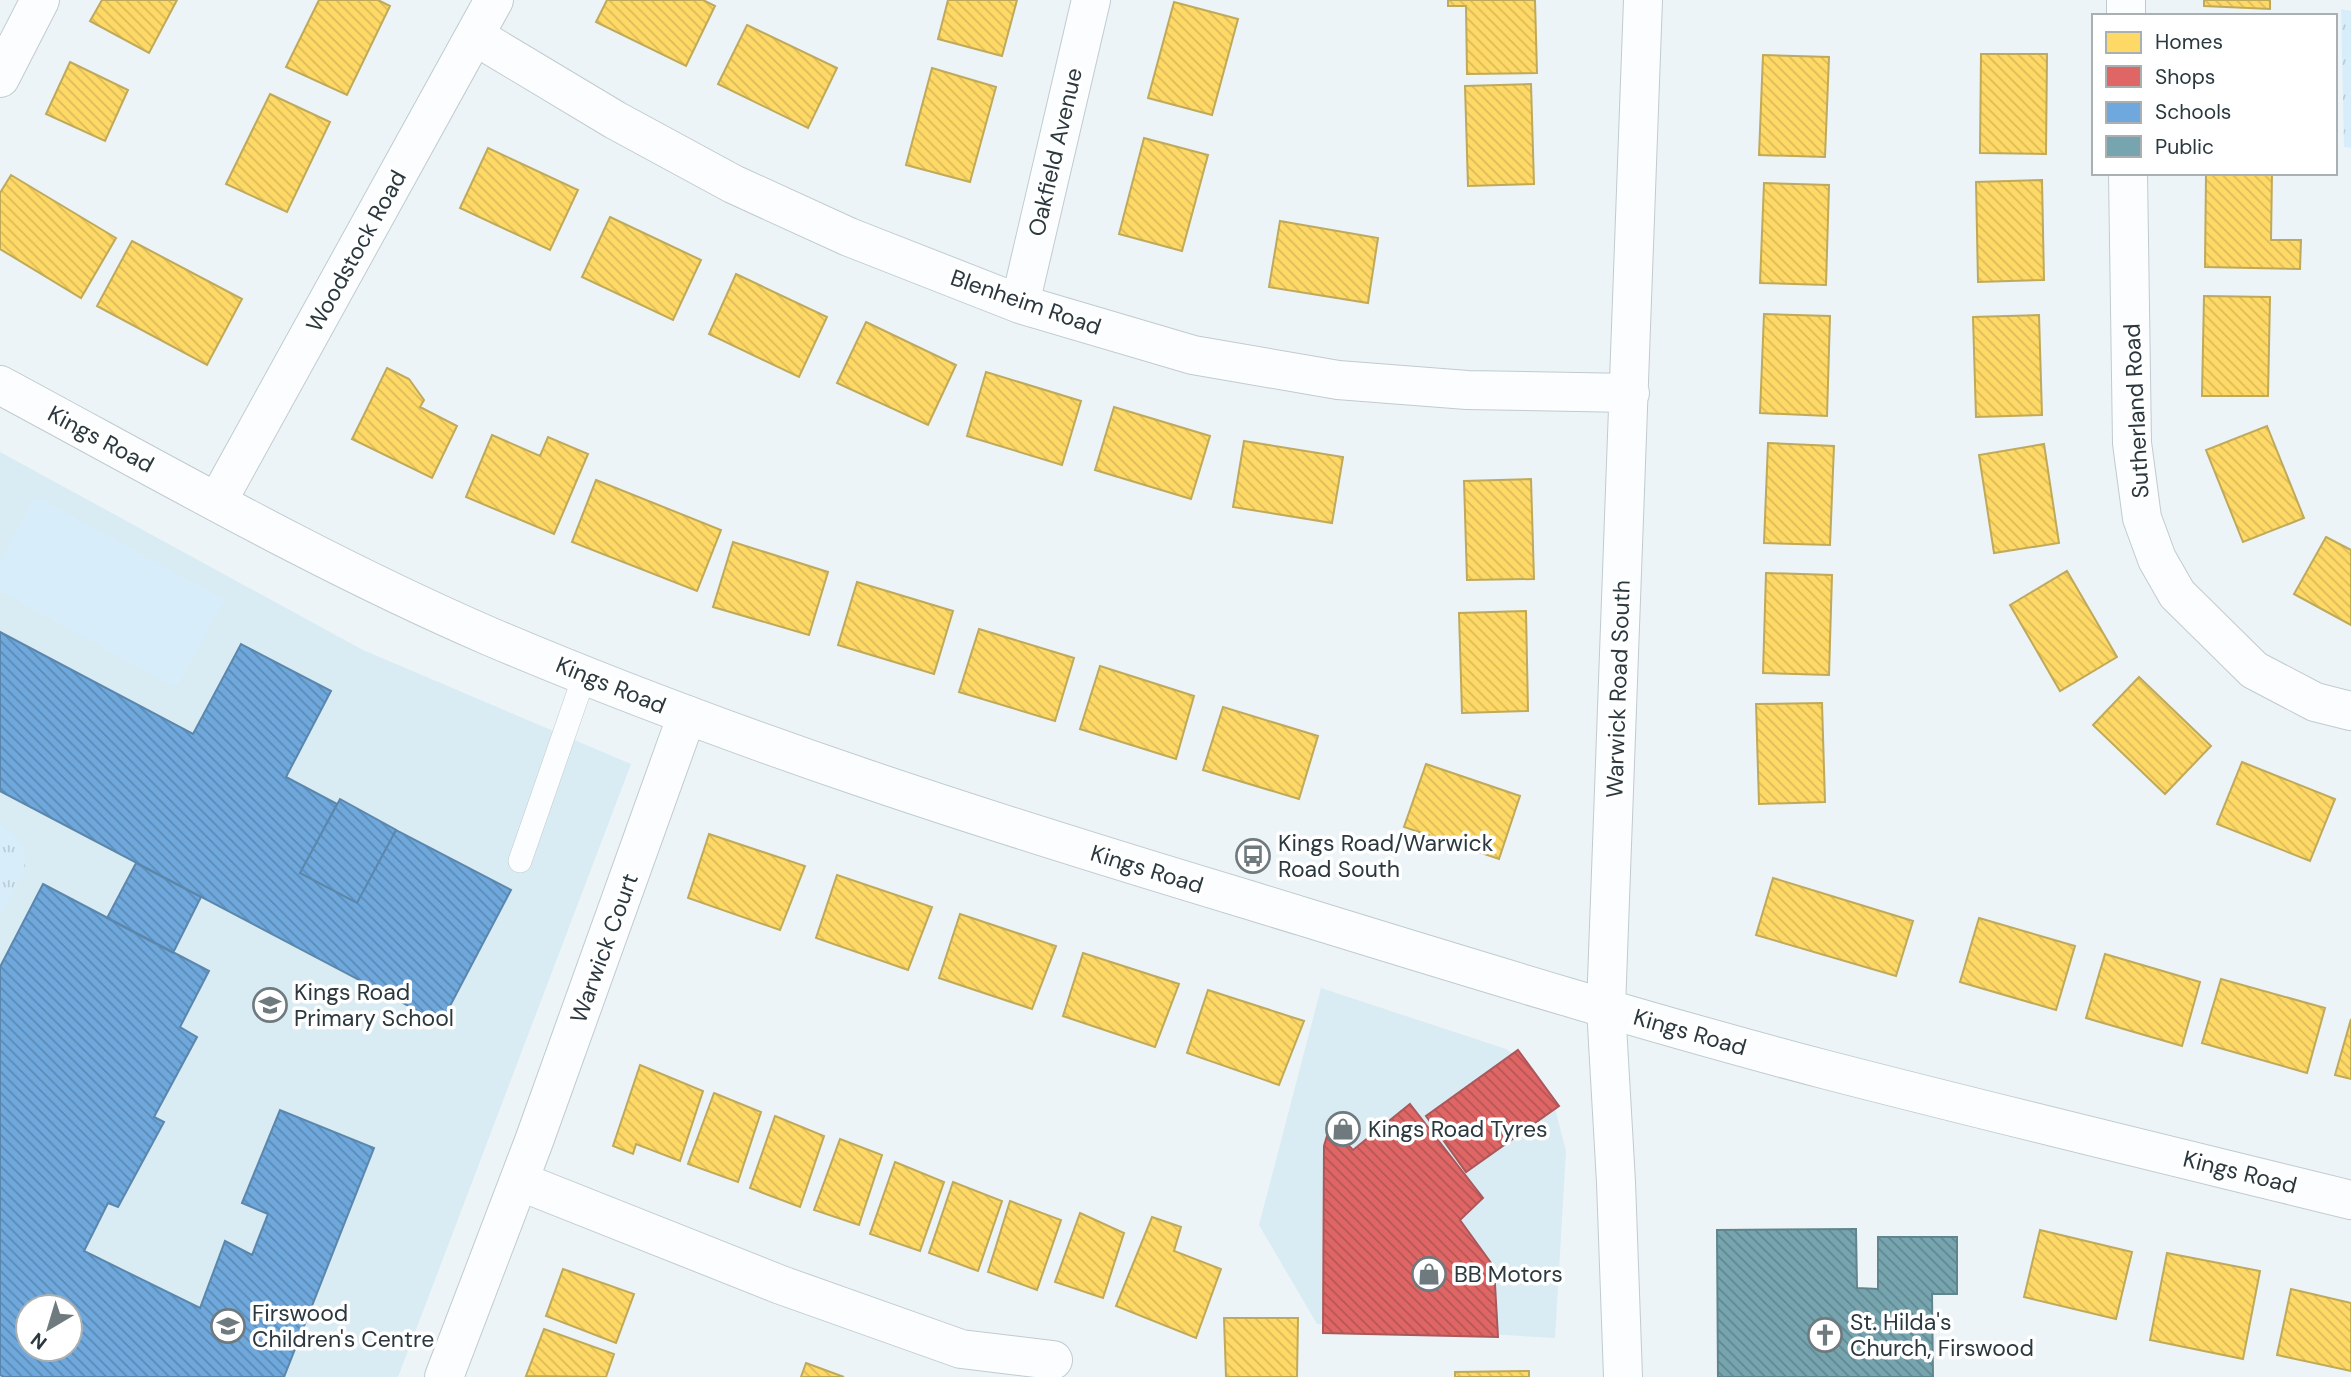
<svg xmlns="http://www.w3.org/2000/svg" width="2351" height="1377" font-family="'DM Sans',sans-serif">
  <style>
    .built { fill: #d9ebf3; fill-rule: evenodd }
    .grass { fill: url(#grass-tufts) }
    .pitch { fill: #d7eefa }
    .homes { fill: url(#homes-back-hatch); stroke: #bfa95a; stroke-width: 2 }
    .shops { fill: url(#shops-back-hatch); stroke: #aa585a; stroke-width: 2 }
    .schools { fill: url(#schools-back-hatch); stroke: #5b87ad; stroke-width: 2; fill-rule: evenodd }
    .public { fill: url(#public-back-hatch); stroke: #60858d; stroke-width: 2 }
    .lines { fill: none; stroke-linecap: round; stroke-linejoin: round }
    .service-casing { stroke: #c1cbcf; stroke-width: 24 }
    .minor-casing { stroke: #c1cbcf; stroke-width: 40 }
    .tertiary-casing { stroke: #c1cbcf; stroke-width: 40 }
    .service { stroke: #fcfdfe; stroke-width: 23 }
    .minor { stroke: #fcfdfe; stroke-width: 38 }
    .tertiary { stroke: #fcfdfe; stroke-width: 38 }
    .labels { text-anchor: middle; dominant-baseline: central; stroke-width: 7; stroke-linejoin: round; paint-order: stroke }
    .street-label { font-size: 23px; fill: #2b393f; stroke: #fff }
    .poi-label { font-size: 23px; fill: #2b393f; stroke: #fff; text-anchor: start }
  </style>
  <defs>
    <pattern id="grass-tufts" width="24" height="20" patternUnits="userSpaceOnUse" patternTransform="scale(1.75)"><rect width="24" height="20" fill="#d7eefa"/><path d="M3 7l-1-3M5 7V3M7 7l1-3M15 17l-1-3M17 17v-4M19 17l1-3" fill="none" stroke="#b9cdd7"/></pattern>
    <pattern id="homes-back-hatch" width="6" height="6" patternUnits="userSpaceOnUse" patternTransform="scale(1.75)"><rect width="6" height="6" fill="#ffd966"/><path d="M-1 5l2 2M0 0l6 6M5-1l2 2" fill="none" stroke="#dbbb5a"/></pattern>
    <pattern id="shops-back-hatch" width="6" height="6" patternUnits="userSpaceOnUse" patternTransform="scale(1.75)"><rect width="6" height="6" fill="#e06666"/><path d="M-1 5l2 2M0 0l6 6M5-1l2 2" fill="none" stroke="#b65555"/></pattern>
    <pattern id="schools-back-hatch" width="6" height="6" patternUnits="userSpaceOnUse" patternTransform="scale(1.75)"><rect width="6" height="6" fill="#6fa8dc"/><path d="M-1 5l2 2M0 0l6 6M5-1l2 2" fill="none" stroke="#5b8ab4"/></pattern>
    <pattern id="public-back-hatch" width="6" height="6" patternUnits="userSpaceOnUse" patternTransform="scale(1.75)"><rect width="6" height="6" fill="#76a5af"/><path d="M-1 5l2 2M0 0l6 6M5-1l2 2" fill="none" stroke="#618790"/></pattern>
  </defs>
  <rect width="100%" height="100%" fill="#ecf4f7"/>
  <path class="built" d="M0 452 363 650 631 764 398 1377H0ZM28 1307H70V1349H28Z
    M1321 988 1506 1049 1525 1063 1553 1101 1566 1151 1555 1338 1317 1324 1259 1225Z"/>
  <path class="grass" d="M2341 9 2351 11V148L2344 147Z
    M0 824C45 856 21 875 0 915Z"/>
  <path class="pitch" d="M35 496 225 600 176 688 0 591V561Z"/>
  <path class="homes" d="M102 0H177L149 53 90 21Z
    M319 0H378L390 6 347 95 286 67Z
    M607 0H703L715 6 686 66 596 22Z
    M948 0H1017L1002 56 938 39Z
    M1448 0H1535L1537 73 1467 74 1466 6H1448Z
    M2204 0H2270V9L2204 6Z
    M1174 2 1238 19 1212 115 1148 98Z
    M747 25 837 68 808 128 718 84Z
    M1981 54H2047L2046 154 1980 153Z
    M1763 55 1829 57 1825 157 1759 155Z
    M70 62 128 90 105 141 46 114Z
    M932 68 996 87 970 182 906 165Z
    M1531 84 1534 184 1468 186 1465 86Z
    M270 94 330 122 287 212 226 184Z
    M1144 138 1208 155 1182 251 1119 234Z
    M488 148 578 190 550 250 460 208Z
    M2206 173H2272L2271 240H2301L2300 269 2205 267Z
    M11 175 116 238 81 298 0 249V193Z
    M2042 180 2044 280 1978 282 1976 182Z
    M1764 183 1829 185 1826 285 1760 283Z
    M610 217 701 260 673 320 582 277Z
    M1280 221 1378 238 1368 303 1269 287Z
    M132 241 242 299 207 365 97 306Z
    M736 274 827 317 799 377 709 334Z
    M2204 296 2270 297 2268 396H2202Z
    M1764 314 1830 316 1827 416 1760 413Z
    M2039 315 2042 415 1976 417 1973 317Z
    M866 322 956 365 928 425 837 383Z
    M387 368 409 379 424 400 420 407 457 426 432 478 352 439Z
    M986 372 1081 401 1062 465 967 436Z
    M1114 407 1210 436 1191 499 1095 470Z
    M2267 426 2304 518 2243 542 2206 450Z
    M492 435 540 456 548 437 588 454 554 534 466 497Z
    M1244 441 1343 457 1332 523 1233 507Z
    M1768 443 1834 446 1830 545 1764 543Z
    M2044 444 2059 543 1994 553 1979 455Z
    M1531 479 1534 579 1467 580 1464 481Z
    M596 480 721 530 697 591 572 542Z
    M2326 537 2351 550V625L2294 594Z
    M733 542 828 572 809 635 713 607Z
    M2067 571 2117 657 2060 691 2010 605Z
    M1766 573 1832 575 1829 675 1763 673Z
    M857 582 953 611 934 674 838 645Z
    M1526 611 1528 711 1462 713 1459 613Z
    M979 629 1074 658 1055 721 959 692Z
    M1100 666 1194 696 1176 759 1080 729Z
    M2139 677 2211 746 2165 794 2093 725Z
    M1822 703 1825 802 1759 804 1756 704Z
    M1223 707 1318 736 1299 799 1203 770Z
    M2242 762 2335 799 2310 861 2217 824Z
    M1426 764 1520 796 1499 859 1404 827Z
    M709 834 805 866 780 930 688 898Z
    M837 875 932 907 908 970 816 938Z
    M1773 878 1913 921 1896 976 1756 935Z
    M960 914 1056 946 1032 1009 939 978Z
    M1979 918 2075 946 2056 1010 1960 982Z
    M1083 953 1179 984 1155 1047 1063 1016Z
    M2105 954 2200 982 2182 1046 2086 1018Z
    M2221 979 2325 1008 2307 1073 2202 1043Z
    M1208 990 1304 1021 1279 1085 1187 1053Z
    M2351 1019V1079L2335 1075Z
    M640 1065 703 1091 680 1161 636 1144 633 1154 613 1146Z
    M714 1093 761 1112 738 1182 688 1164Z
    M775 1116 824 1136 800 1207 750 1188Z
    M840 1139 882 1155 859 1225 814 1210Z
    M895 1162 944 1182 920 1251 870 1234Z
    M953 1182 1002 1201 978 1271 929 1253Z
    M1010 1201 1061 1220 1037 1290 988 1272Z
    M1080 1213 1124 1233 1103 1298 1055 1282Z
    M1152 1217 1181 1227 1174 1251 1221 1269 1196 1338 1116 1306Z
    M2040 1230 2132 1252 2116 1319 2024 1297Z
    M2167 1253 2260 1271 2243 1359 2150 1340Z
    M563 1269 634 1294 616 1343 546 1316Z
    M2291 1289 2351 1303V1371L2277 1355Z
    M1224 1318H1298L1297 1377H1226Z
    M544 1329 614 1354 606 1377 526 1376Z
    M806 1363 844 1377H801Z
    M1529 1371V1377H1455V1372Z"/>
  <path class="shops" d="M1518 1050 1559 1106 1466 1172 1426 1116Z
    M1410 1104 1483 1198 1460 1220 1494 1267 1498 1337 1323 1333 1324 1146 1330 1126 1353 1150Z"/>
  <path class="schools" d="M0 632 193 734 241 644 331 691 286 777 337 804 300 873 357 903 396 830 511 890 441 1023 0 791Z
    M340 799 396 830 357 903 300 873Z
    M136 863 201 897 173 953 107 918Z
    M43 884 209 971 180 1027 197 1037 154 1117 164 1122 118 1207 108 1203 84 1251 200 1308 225 1241 252 1255 268 1214 242 1203 280 1110 374 1148 284 1377H4L0 1375V967ZM28 1307H70V1349H28Z"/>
  <path class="public" d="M1856 1229 1857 1288 1878 1289V1237H1957V1294H1932L1933 1377H1718L1717 1230Z"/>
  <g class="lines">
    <g class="service-casing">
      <path id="service" d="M520 861 585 674"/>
    </g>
    <g class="minor-casing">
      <path id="minor" d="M2126 0V16
        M475 36 615 120 733 184 849 237 1020 304 1193 355 1338 380 1467 390 1630 393
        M0 78 40 0
        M2128 173 2132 443 2142 518 2157 559 2177 594 2254 670 2315 702 2351 711
        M1020 304 1091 0
        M217 502 494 0
        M519 1181 781 1285 961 1349 1053 1360
        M444 1377 534 1141 687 715
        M1623 1377 1616 1182 1606 1008 1643 0"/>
    </g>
    <g class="tertiary-casing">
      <path id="tertiary" d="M0 385C162 472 322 564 491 637 738 742 993 823 1249 900 1441 959 1633 1019 1827 1070 2001 1115 2176 1157 2351 1200"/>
    </g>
    <use href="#service" class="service"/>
    <use href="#minor" class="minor"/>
    <use href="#tertiary" class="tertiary"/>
  </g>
  <defs>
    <g id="bus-ring" transform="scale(1.75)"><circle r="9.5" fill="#fff" stroke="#6f7a7f" stroke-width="1.5"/><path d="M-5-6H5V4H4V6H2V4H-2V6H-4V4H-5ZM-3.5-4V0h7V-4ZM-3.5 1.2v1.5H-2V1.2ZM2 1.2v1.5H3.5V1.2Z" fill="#6f7a7f"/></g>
    <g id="school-ring" transform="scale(1.75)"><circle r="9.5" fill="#fff" stroke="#6f7a7f" stroke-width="1.5"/><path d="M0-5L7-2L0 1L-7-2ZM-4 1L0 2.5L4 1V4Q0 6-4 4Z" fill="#6f7a7f"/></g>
    <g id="shop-ring" transform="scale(1.75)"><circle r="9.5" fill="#fff" stroke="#6f7a7f" stroke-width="1.5"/><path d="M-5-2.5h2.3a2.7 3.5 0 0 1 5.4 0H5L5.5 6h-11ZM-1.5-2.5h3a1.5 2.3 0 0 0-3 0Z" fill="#6f7a7f"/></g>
    <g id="church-ring" transform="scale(1.75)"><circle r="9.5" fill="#fff" stroke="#6f7a7f" stroke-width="1.5"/><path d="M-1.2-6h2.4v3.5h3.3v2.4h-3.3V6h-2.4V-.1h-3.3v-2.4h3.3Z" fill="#6f7a7f"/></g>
  </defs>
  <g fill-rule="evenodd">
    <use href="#bus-ring" x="1253" y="856"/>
    <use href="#school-ring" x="270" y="1005"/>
    <use href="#shop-ring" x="1343" y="1129"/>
    <use href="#shop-ring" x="1429" y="1274"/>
    <use href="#school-ring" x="228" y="1326"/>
    <use href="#church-ring" x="1825" y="1335"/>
  </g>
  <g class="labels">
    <g class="street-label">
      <text transform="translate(1055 152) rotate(-77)">Oakfield Avenue</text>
      <text transform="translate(356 251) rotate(-61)">Woodstock Road</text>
      <text transform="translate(1026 302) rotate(19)">Blenheim Road</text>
      <text transform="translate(2136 411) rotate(-93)">Sutherland Road</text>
      <text transform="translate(101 439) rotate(28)">Kings Road</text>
      <text transform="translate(611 685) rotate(22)">Kings Road</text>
      <text transform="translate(1618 689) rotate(-88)">Warwick Road South</text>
      <text transform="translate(1147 869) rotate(17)">Kings Road</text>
      <text transform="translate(604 948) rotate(-70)">Warwick Court</text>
      <text transform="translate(1690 1032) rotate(16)">Kings Road</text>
      <text transform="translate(2240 1172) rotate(14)">Kings Road</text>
    </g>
    <g class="poi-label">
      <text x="1278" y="843">Kings Road/Warwick<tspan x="1278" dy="26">Road South</tspan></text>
      <text x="294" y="992">Kings Road<tspan x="294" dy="26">Primary School</tspan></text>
      <text x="1368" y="1129">Kings Road Tyres</text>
      <text x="1454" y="1274">BB Motors</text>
      <text x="252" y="1313">Firswood<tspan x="252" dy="26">Children's Centre</tspan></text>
      <text x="1850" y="1322">St. Hilda's<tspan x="1850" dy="26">Church, Firswood</tspan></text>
    </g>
  </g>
  <rect x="2092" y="14" width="245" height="161" fill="#ffffff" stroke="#aab0b2" stroke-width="2"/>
  <rect x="2106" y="32" width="35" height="21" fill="#ffd966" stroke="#aab0b2" stroke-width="2"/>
  <text x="2155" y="49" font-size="21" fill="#2b393f">Homes</text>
  <rect x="2106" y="66" width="35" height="21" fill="#e06666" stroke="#aab0b2" stroke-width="2"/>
  <text x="2155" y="84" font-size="21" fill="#2b393f">Shops</text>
  <rect x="2106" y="102" width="35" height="21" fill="#6fa8dc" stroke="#aab0b2" stroke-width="2"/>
  <text x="2155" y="119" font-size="21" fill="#2b393f">Schools</text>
  <rect x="2106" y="136" width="35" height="21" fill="#76a5af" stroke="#aab0b2" stroke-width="2"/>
  <text x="2155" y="154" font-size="21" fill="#2b393f">Public</text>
  <g transform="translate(49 1328) rotate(218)"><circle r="33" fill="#ffffff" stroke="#aab0b2" stroke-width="2"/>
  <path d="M0-5L12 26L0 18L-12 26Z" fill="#6f7a7f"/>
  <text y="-10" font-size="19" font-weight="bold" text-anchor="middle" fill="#2b393f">N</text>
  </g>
</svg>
